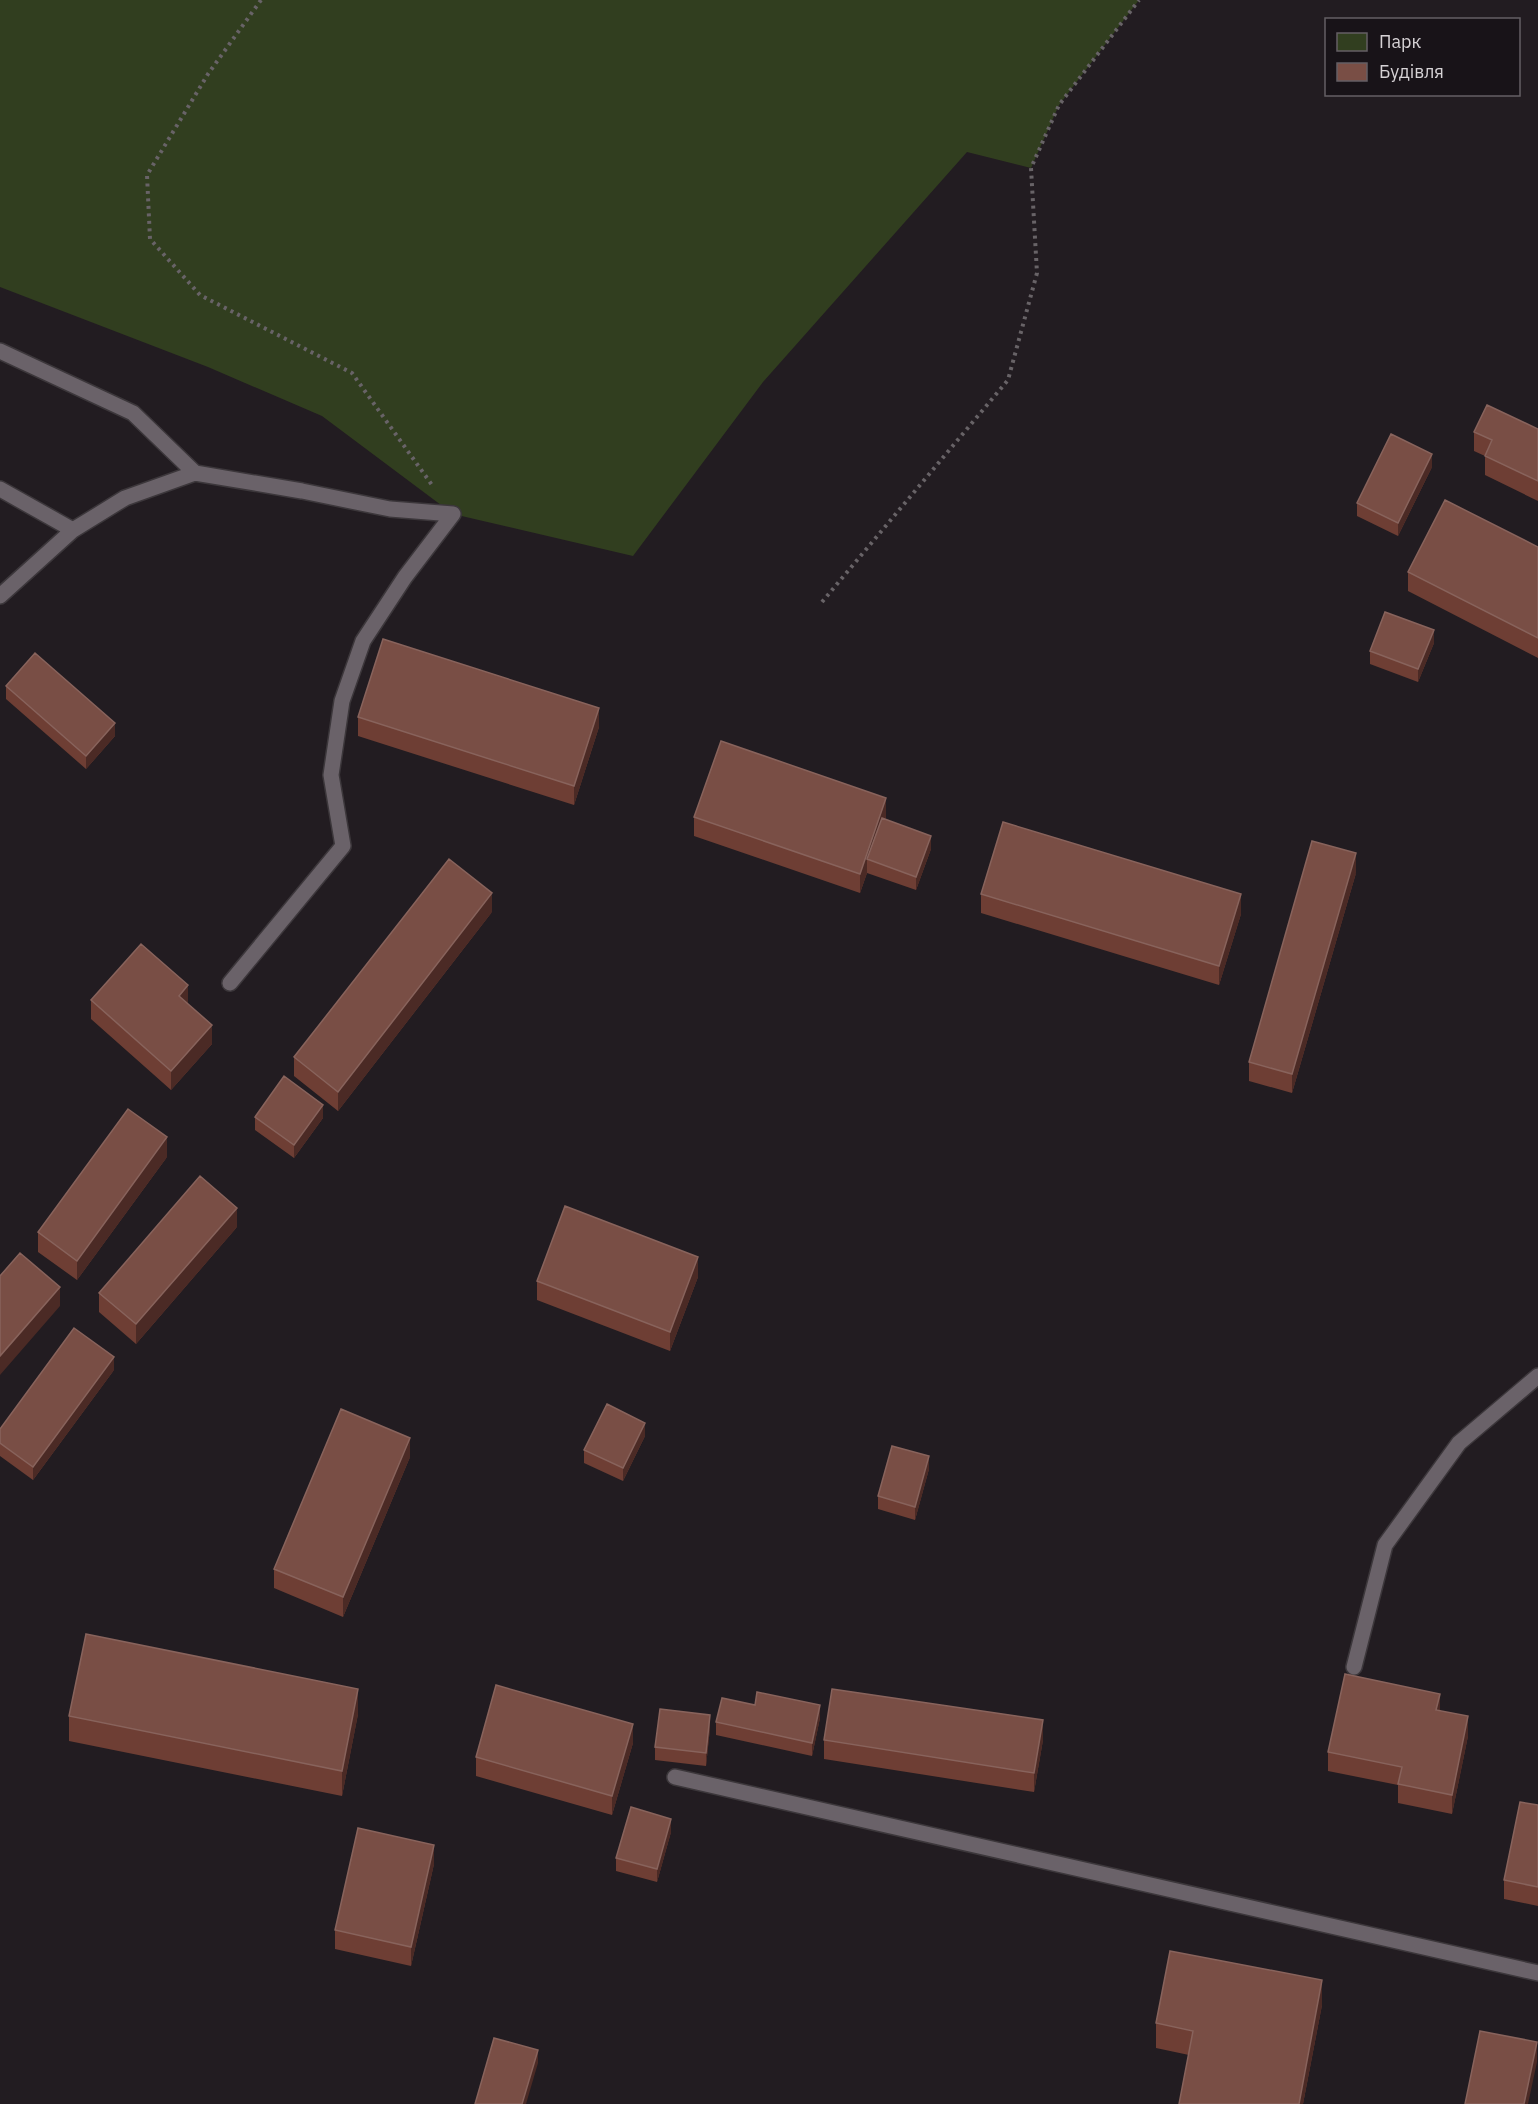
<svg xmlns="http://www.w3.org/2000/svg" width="1538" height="2104" font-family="'IBM Plex Sans',sans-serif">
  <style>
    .green { fill: #313e1f }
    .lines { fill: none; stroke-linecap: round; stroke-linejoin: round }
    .service-casing { stroke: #3c373b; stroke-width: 18 }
    .path { stroke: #686367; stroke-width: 4; stroke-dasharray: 3 4.5; stroke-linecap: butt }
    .service { stroke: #6a6269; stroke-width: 15 }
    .wall { fill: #6e3e34 }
    .shaded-wall { fill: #4b2a25 }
    .building { fill: #794e45; stroke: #88635c; stroke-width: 1.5 }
  </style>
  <rect width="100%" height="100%" fill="#221c21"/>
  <path class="green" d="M0 0H1139L1059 105 1031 168 967 152 763 382 633 556 453 514 322 416 208 367 0 287Z"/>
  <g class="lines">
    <g class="service-casing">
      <path id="service" d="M0 351 133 413 195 473
        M0 489 73 530
        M0 596 73 530 125 498 195 473 302 491 390 509 453 514
        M230 983 343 846 331 775 342 701 363 641 405 577 453 514
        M1354 1667 1385 1545 1459 1443 1538 1376
        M675 1777 1538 1973"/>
    </g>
    <path class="path" d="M261 0 208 74 147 175 150 239 200 295 352 373 432 485
      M822 602 1008 380 1037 273 1031 168 1059 105 1139 0"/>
    <use href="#service" class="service"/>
  </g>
  <path class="wall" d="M1538 429V501L1485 475V456L1474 451V432Z
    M1432 467 1398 536 1357 516V503Z
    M1538 547V658L1408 591V572Z
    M1434 643 1418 682 1370 664V651Z
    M6 686 115 736 86 769 6 699Z
    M358 717 599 727 574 805 358 736Z
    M694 817H886L885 819 931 849 916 890 867 873 860 893 694 836Z
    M1356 873 1292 1093 1249 1081V1062Z
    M981 894 1241 914 1219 985 981 913Z
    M492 912 338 1111 294 1076V1057Z
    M91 1000 188 1004 212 1044 171 1090 91 1019Z
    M255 1117 323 1118 294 1158 255 1130Z
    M167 1157 77 1280 38 1252V1232Z
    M237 1227 136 1344 99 1312V1293Z
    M698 1277 670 1351 537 1300V1281Z
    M114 1370 33 1480 0 1456V1429Z
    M645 1436 623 1481 584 1463V1450Z
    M410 1457 343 1617 274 1588V1569Z
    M929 1469 915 1520 878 1509V1496Z
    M1440 1711 1468 1736 1452 1814 1398 1803V1785L1328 1771V1752Z
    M358 1714 342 1796 69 1741V1716Z
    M820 1718 812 1756 716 1735V1722Z
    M710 1728 706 1766 655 1760V1747Z
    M824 1740H1043L1034 1792 824 1759Z
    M633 1743 612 1815 476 1776V1757Z
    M1538 1805V1906L1504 1899V1880Z
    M671 1832 657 1882 616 1871V1858Z
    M434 1864 411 1966 335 1949V1930Z
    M1322 2005 1303 2104H1179L1189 2055 1156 2048V2023Z"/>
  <path class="shaded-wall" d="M1432 454V467L1398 536V523Z
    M1434 630V643L1418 682V669Z
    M599 708V727L574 805V786Z
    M115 723V736L86 769V756Z
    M886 798V817L871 861 867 859V873L860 893V874Z
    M931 836V849L916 890V877Z
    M1356 853V873L1292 1093V1074Z
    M492 893V912L338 1111V1092Z
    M1241 894V914L1219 985V966Z
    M188 985V1004L179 996Z
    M212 1025V1044L171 1090V1071Z
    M323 1105V1118L294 1158V1145Z
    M167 1137V1157L77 1280V1261Z
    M237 1208V1227L136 1344V1324Z
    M698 1257V1277L670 1351V1332Z
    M60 1287V1306L0 1375V1356Z
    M114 1357V1370L33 1480V1467Z
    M645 1423V1436L623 1481V1468Z
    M410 1438V1457L343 1617V1597Z
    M929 1456V1469L915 1520V1507Z
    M358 1689V1714L342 1796V1771Z
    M1440 1694V1713L1436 1710Z
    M820 1705V1718L812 1756V1743Z
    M710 1715V1728L706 1766V1753Z
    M1468 1716V1736L1452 1814V1795Z
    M1043 1720V1740L1034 1792V1773Z
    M633 1724V1743L612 1815V1796Z
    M671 1819V1832L657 1882V1869Z
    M434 1845V1864L411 1966V1947Z
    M1322 1980V2005L1303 2104H1299Z
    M1537 2042V2062L1528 2104H1524Z
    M538 2050V2063L526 2104H522Z"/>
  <path class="building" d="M1487 405 1538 429V481L1485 456 1492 440 1474 432Z
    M1391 434 1432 454 1398 523 1357 503Z
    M1445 500 1538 547V638L1408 572Z
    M1385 612 1434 630 1418 669 1370 651Z
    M383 639 599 708 574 786 358 717Z
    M35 653 115 723 86 756 6 686Z
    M721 741 886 798 860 874 694 817Z
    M882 818 931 836 916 877 867 859Z
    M1003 822 1241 894 1219 966 981 894Z
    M1312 841 1356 853 1292 1074 1249 1062Z
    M449 859 492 893 338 1092 294 1057Z
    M141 944 188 985 179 996 212 1025 171 1071 91 1000Z
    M284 1076 323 1105 294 1145 255 1117Z
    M128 1109 167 1137 77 1261 38 1232Z
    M200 1176 237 1208 136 1324 99 1293Z
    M565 1206 698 1257 670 1332 537 1281Z
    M20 1253 60 1287 0 1356V1276Z
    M74 1328 114 1357 33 1467 0 1443V1429Z
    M607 1404 645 1423 623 1468 584 1450Z
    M341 1409 410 1438 343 1597 274 1569Z
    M892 1446 929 1456 915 1507 878 1496Z
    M86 1634 358 1689 342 1771 69 1716Z
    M1345 1674 1440 1694 1436 1710 1468 1716 1452 1795 1398 1784 1402 1767 1328 1752Z
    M496 1685 633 1724 612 1796 476 1757Z
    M832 1689 1043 1720 1034 1773 824 1740Z
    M757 1692 820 1705 812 1743 716 1722 722 1698 755 1705Z
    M660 1709 710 1715 706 1753 655 1747Z
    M1520 1802 1538 1805V1887L1504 1880Z
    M631 1807 671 1819 657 1869 616 1858Z
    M358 1828 434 1845 411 1947 335 1930Z
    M1170 1951 1322 1980 1299 2104H1179L1193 2031 1156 2023Z
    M1480 2031 1537 2042 1524 2104H1465Z
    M494 2038 538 2050 522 2104H475Z"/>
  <rect x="1325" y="18" width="195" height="78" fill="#181318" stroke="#645f64" stroke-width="1.5"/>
  <rect x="1337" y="33" width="30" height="18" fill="#313e1f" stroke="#645f64" stroke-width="1.5"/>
  <text x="1379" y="48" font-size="18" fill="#d6d2d5">Парк</text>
  <rect x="1337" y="63" width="30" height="18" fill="#794e45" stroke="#645f64" stroke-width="1.5"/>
  <text x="1379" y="78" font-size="18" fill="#d6d2d5">Будівля</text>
</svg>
